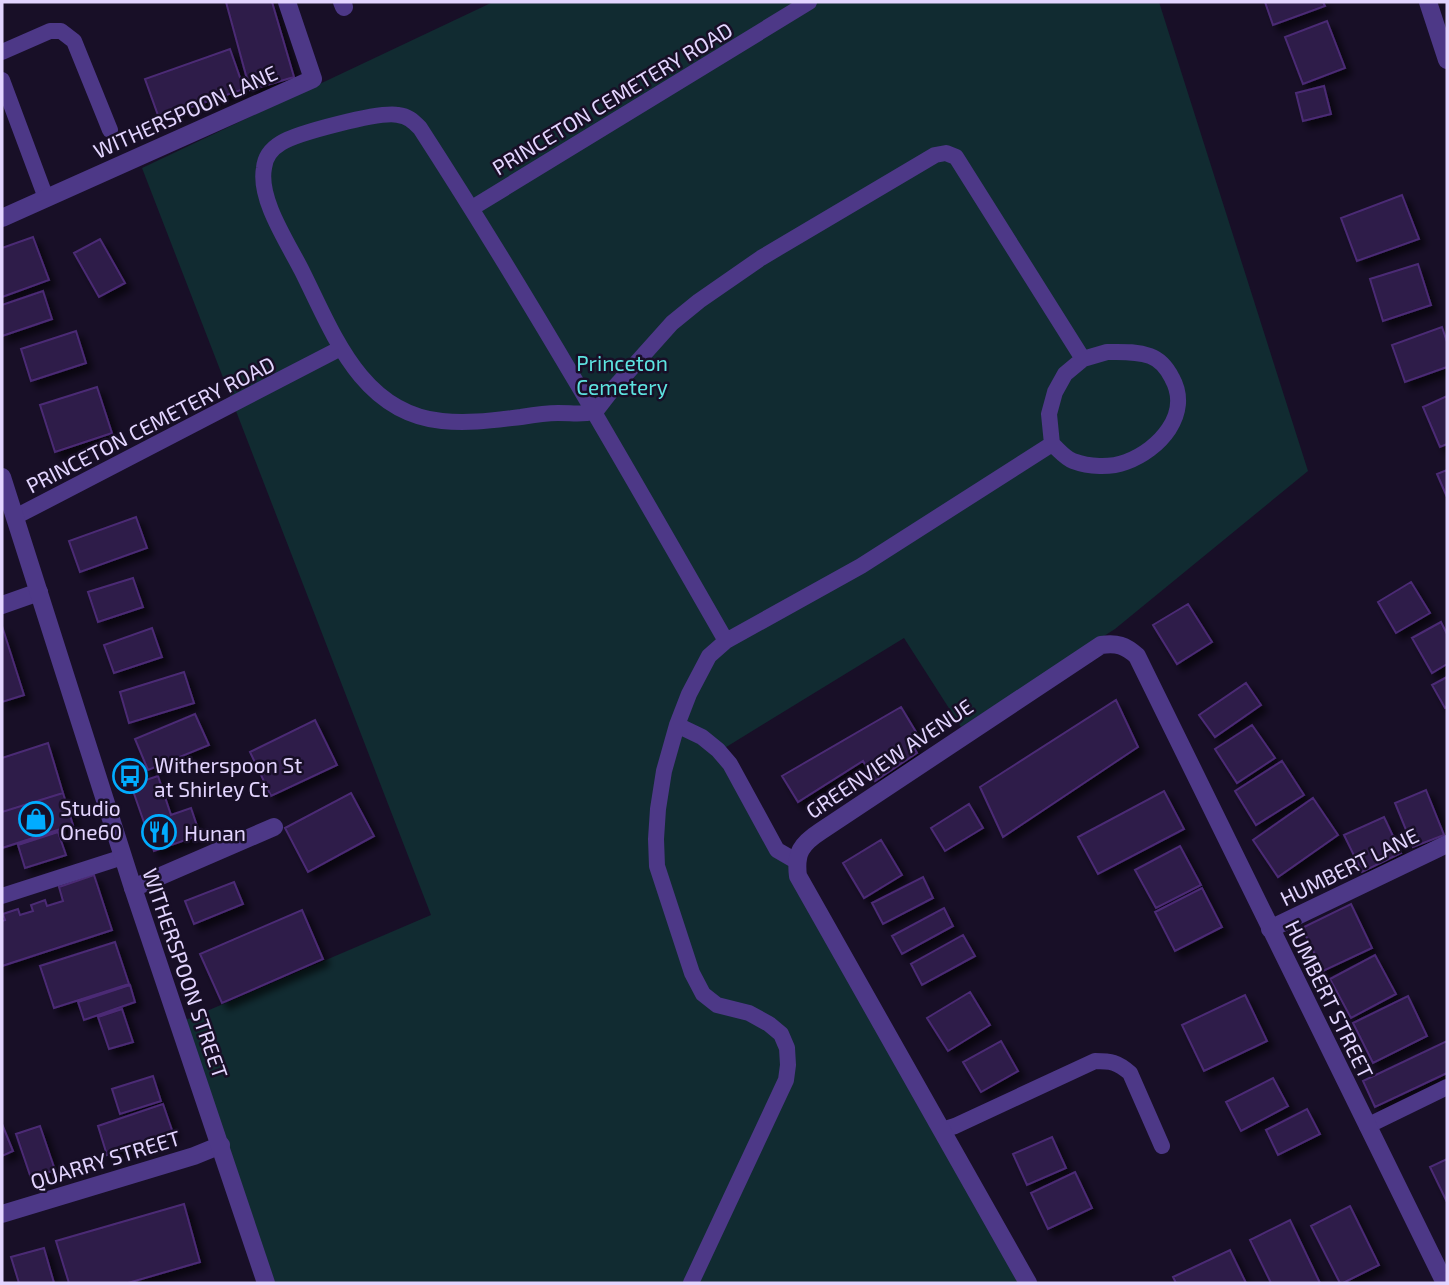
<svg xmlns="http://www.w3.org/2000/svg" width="1449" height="1285" font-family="'Exo 2',sans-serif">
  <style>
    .green { fill: #112b31 }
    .building { fill: #2e1a49; stroke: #4b2c75; stroke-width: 2; filter: url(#shadow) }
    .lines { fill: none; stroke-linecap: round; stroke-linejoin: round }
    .service { stroke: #4d3887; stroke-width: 16 }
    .minor { stroke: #4d3887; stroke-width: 18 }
    .tertiary { stroke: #4d3887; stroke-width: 18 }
    .labels { text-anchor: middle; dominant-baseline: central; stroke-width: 5; stroke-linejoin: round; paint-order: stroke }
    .street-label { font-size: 21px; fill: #e3d5ff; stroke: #180f27 }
    .park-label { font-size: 21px; fill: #5de3e0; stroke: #180f27 }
    .poi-label { font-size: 21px; fill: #e3d5ff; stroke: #180f27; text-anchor: start }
  </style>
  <defs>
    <filter id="shadow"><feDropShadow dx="6" dy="6" stdDeviation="3.5" flood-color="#0009"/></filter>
  </defs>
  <rect width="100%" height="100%" fill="#180f27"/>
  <path class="green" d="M493 2H1159L1308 471 1115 629 961 727 904 638 723 749 1021 1283H267L174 1025 431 915 142 168Z"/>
  <path class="building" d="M226 2H272L294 77 250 90Z
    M1265 2H1323L1325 6 1273 25Z
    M1327 21 1345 68 1303 84 1285 37Z
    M230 49 244 89 159 118 145 79Z
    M1324 86 1331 114 1303 121 1296 93Z
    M1402 195 1419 239 1357 261 1341 218Z
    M33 237 49 280 2 297V248Z
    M100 239 125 283 99 297 74 253Z
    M1418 264 1431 305 1383 321 1370 279Z
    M43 291 52 319 2 336V305Z
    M1442 327 1447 342V367L1405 382 1392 345Z
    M76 331 86 363 31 381 21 349Z
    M97 387 112 433 55 452 40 405Z
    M1447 396V444L1440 447 1423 407Z
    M1447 470V497L1437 474Z
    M136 517 147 548 80 572 69 541Z
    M133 578 143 607 98 622 88 592Z
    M1411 582 1430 613 1396 633 1378 602Z
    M1188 604 1212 642 1177 664 1153 625Z
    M1441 622 1447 634V664L1432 673 1412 638Z
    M2 626 24 695 2 702Z
    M152 628 162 657 114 673 104 645Z
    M184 672 194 703 129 723 120 692Z
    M1447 677V707L1445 708 1432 685Z
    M1246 683 1261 705 1215 737 1199 715Z
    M1116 700 1138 747 1003 837 980 787Z
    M901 707 916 732 908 737 917 753 875 781 863 761 798 802 782 776Z
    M195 714 209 745 148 770 135 739Z
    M315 720 337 765 271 796 250 752Z
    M1252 725 1275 758 1237 783 1215 749Z
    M48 743 63 793 2 812V758Z
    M1282 761 1304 795 1256 825 1235 791Z
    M158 776 171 815 191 808 200 835 154 851 131 785Z
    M1426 790 1444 835 1413 847 1395 803Z
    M1164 791 1184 829 1098 874 1078 837Z
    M63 793 73 825 2 848V812Z
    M351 793 374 836 308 872 285 828Z
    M1313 798 1338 835 1278 877 1253 840Z
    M969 804 983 828 945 851 931 828Z
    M1384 817 1401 853 1362 872 1344 835Z
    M58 832 66 855 25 868 18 845Z
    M881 840 902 875 864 898 843 863Z
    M1180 846 1201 885 1156 908 1135 870Z
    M94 875 112 930 2 966V921L5 920 3 914 18 909 20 915 33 911 31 905 45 900 47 906 63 901 59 887Z
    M923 877 933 898 883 924 872 903Z
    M234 882 243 904 194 924 185 901Z
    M1202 888 1222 927 1175 951 1155 912Z
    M1351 904 1372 948 1323 971 1302 928Z
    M944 908 953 926 902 954 892 936Z
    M302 910 323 959 222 1003 200 954Z
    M963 935 975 956 922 985 911 964Z
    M115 942 129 984 54 1008 40 966Z
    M1375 955 1396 994 1351 1018 1330 979Z
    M130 985 135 1002 84 1020 78 1002Z
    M970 992 990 1025 948 1051 927 1018Z
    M1245 995 1267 1041 1204 1071 1182 1025Z
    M1408 996 1427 1036 1373 1063 1353 1023Z
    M122 1009 133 1042 109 1049 98 1017Z
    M1001 1041 1018 1071 981 1092 963 1062Z
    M1447 1041V1073L1375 1107 1363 1081Z
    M153 1076 161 1101 120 1114 112 1089Z
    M1273 1078 1288 1106 1241 1131 1226 1102Z
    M163 1104 173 1133 107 1155 98 1126Z
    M1307 1109 1320 1134 1278 1155 1266 1130Z
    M2 1124 13 1151 2 1156Z
    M40 1126 55 1170 31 1178 16 1134Z
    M1052 1137 1066 1168 1027 1185 1013 1154Z
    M1447 1159V1202L1430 1167Z
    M1075 1172 1092 1208 1048 1229 1031 1193Z
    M184 1204 200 1262 128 1283H69L56 1241Z
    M1350 1206 1379 1265 1343 1283H1340L1311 1226Z
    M1290 1220 1320 1283H1271L1250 1240Z
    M44 1248 54 1283H19L11 1257Z
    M1230 1250 1246 1283H1176L1173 1277Z"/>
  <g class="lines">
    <path class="service" d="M2 52 50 31H61L74 41 110 130
      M2 80 46 198
      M472 208 809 2
      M1107 352C1121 352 1136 351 1150 356 1161 360 1167 368 1172 378 1192 414 1159 450 1126 462 1110 468 1089 467 1073 461 1065 458 1058 449 1052 444L1049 414 1055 392 1065 374 1083 359Z
      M15 517 341 348
      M726 641C627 468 528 295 420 128 413 121 408 116 398 115 380 111 297 133 281 143 271 149 265 157 264 168 258 199 288 243 302 271 333 333 361 413 442 421 469 424 495 420 521 417 533 415 546 413 558 413 573 413 580 415 595 412L612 390 672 323 699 301 761 258 935 155 946 153 956 157 1083 359
      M677 725 702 737 718 750 730 764 777 850 796 861
      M2 896 123 857
      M1367 1126 1447 1087
      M942 1130 955 1126 1095 1061C1111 1061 1117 1062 1130 1073L1162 1146
      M691 1283 786 1080 788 1065 787 1048 781 1034 769 1024 749 1013 717 1005 703 994 692 973 657 866 656 839 658 809 664 771 677 725 689 694 709 656 726 641 861 566 1052 444"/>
    <path class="minor" d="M342 2 344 7
      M1428 2 1447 60
      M2 218 313 79 287 2
      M2 605 39 592
      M133 888 274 827
      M1270 929 1447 844
      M2 1214 194 1156 221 1145
      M1028 1283 798 876C795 853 801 844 821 831L1101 645C1117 643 1125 645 1137 656L1445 1283"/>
    <path class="tertiary" d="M2 477 133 888 266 1283
      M1444 1283 1447 1281"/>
  </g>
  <defs>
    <g id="bus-ring" transform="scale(1.75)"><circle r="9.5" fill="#180f27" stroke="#01acff" stroke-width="1.5"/><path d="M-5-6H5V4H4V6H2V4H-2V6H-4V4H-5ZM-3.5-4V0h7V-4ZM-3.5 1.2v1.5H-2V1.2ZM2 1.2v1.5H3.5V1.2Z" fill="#01acff"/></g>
    <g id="shop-ring" transform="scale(1.75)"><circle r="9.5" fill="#180f27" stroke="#01acff" stroke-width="1.5"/><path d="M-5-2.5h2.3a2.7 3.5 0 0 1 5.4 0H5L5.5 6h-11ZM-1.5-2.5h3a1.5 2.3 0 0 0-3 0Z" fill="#01acff"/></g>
    <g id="restaurant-ring" transform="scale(1.75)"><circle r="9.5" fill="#180f27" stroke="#01acff" stroke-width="1.5"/><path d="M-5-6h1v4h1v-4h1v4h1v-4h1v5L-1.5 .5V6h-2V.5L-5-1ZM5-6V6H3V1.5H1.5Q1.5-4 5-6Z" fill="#01acff"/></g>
  </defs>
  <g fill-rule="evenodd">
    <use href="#bus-ring" x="130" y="776"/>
    <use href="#shop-ring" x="36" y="819"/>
    <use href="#restaurant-ring" x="159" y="832"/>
  </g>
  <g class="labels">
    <g class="street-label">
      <text transform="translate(612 98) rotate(-31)">PRINCETON CEMETERY ROAD</text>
      <text transform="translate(185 111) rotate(-24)">WITHERSPOON LANE</text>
      <text transform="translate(150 424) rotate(-27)">PRINCETON CEMETERY ROAD</text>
      <text transform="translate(889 758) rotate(-34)">GREENVIEW AVENUE</text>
      <text transform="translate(1349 866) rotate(-26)">HUMBERT LANE</text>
      <text transform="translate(186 973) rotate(71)">WITHERSPOON STREET</text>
      <text transform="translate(1330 999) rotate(64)">HUMBERT STREET</text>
      <text transform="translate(105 1159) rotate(-17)">QUARRY STREET</text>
    </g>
    <g class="park-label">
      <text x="622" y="362">Princeton<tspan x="622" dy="24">Cemetery</tspan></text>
    </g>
    <g class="poi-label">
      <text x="154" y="764">Witherspoon St<tspan x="154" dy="24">at Shirley Ct</tspan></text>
      <text x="60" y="807">Studio<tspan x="60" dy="24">One60</tspan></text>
      <text x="184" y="832">Hunan</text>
    </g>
  </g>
  <rect width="1449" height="1285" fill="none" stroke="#e3d5ff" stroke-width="7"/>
</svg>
